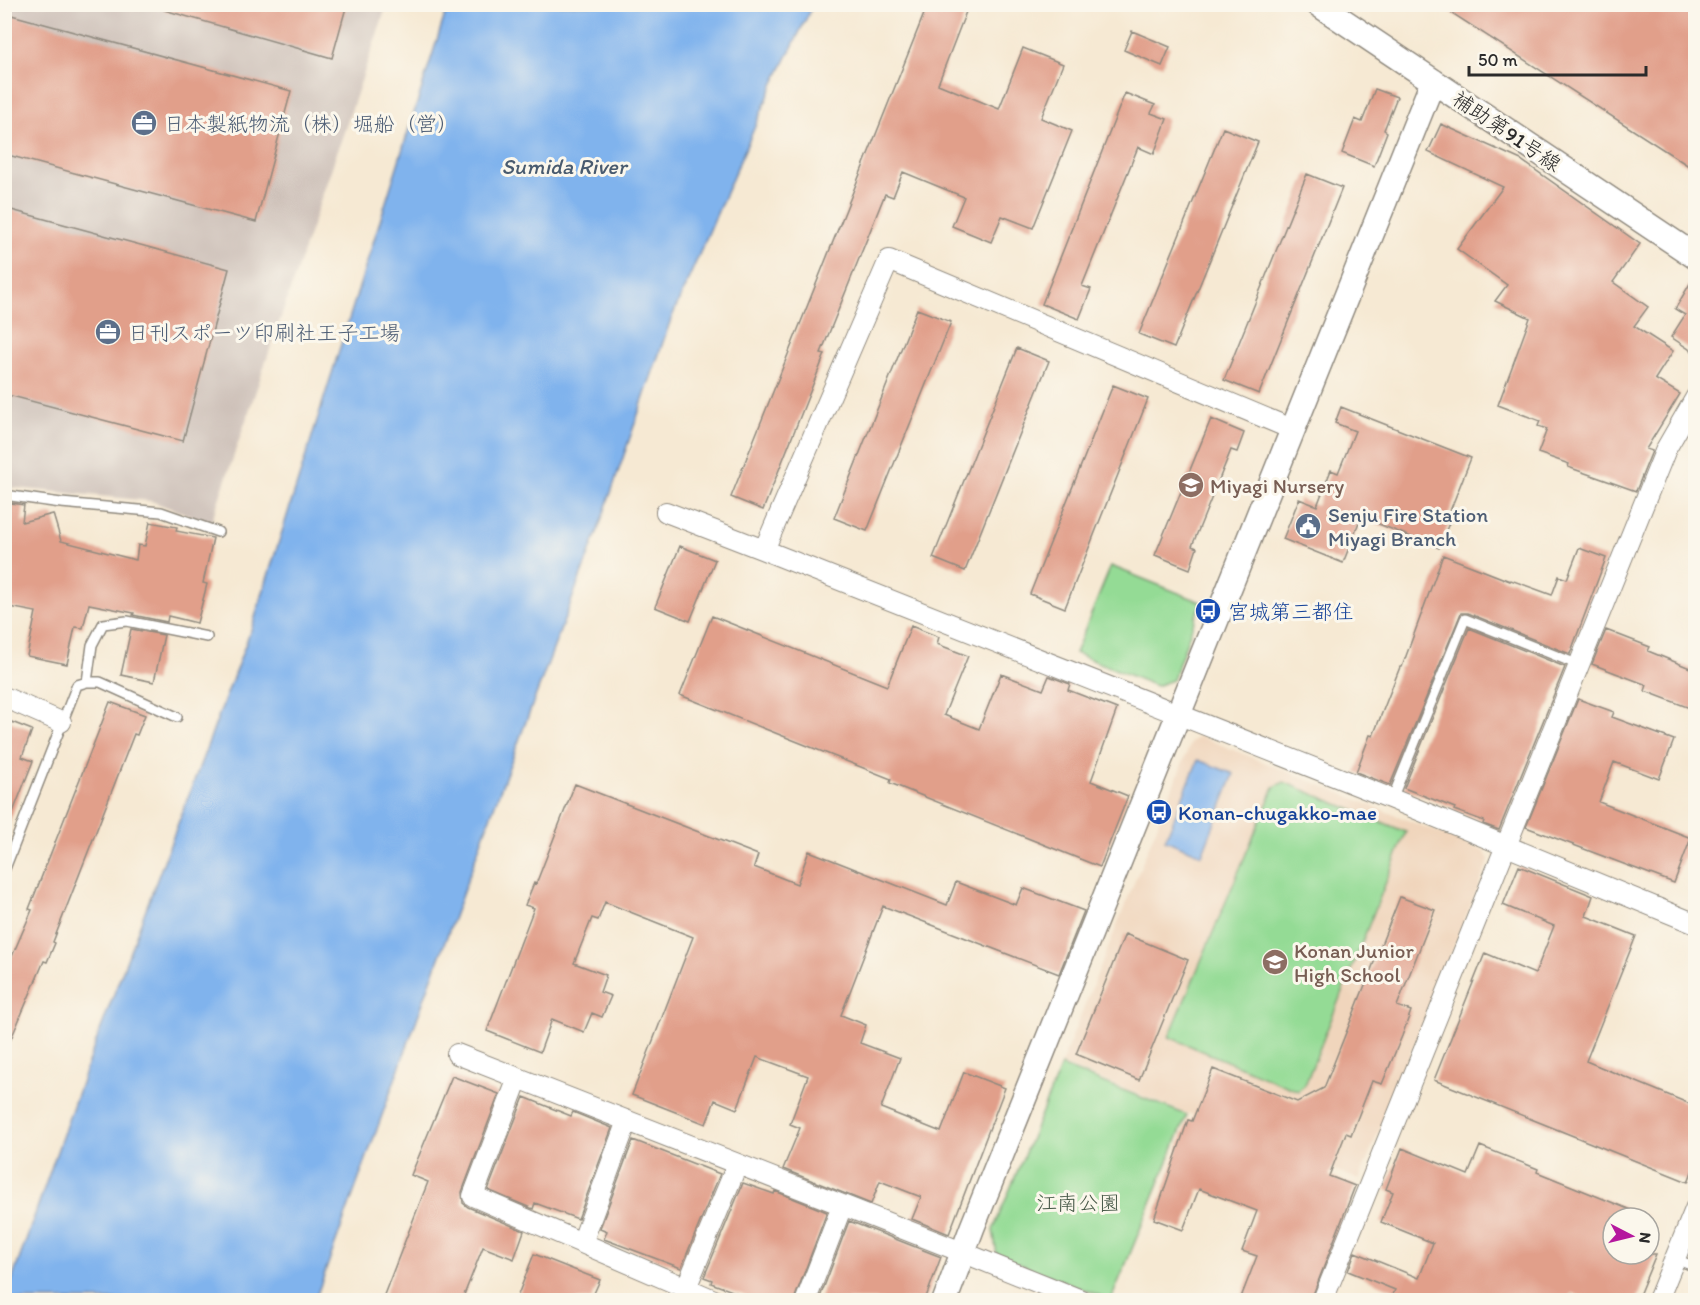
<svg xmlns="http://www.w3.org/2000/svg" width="1700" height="1305" font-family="Itim,'Klee One',sans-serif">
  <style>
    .built { fill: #f0d5bc }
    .industrial { fill: #cec1b9 }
    .green { fill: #94db95; stroke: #608360; stroke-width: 1.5 }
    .water { fill: #80b3ed; stroke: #566f8c; stroke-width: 1.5 }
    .building { fill: #e19f8a }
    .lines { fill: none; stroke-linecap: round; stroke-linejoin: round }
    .service-casing { stroke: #908a7f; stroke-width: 12 }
    .minor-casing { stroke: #908a7f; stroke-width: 22 }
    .tertiary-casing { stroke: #908a7f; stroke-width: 27 }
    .service { stroke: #fff; stroke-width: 9 }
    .minor { stroke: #fff; stroke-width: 20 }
    .tertiary { stroke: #fff; stroke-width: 24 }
    .labels { text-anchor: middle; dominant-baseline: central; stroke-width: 6; stroke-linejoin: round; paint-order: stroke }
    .service-label { font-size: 21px; fill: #4e5e75; stroke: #fbf7ec; text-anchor: start }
    .street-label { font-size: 21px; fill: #2b2b2b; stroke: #fbf7ec }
    .education-label { font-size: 21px; fill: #785e54; stroke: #fbf7ec; text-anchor: start }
    .transit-label { font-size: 21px; fill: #164399; stroke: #fbf7ec; text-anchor: start }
    .park-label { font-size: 21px; fill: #455746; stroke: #fbf7ec }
    .water-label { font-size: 22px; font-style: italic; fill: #495b6f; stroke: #fbf7ec }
  </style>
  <rect width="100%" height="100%" fill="#fbf7ec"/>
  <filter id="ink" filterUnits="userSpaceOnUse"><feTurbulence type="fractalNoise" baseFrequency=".0167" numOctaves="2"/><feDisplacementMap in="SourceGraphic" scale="12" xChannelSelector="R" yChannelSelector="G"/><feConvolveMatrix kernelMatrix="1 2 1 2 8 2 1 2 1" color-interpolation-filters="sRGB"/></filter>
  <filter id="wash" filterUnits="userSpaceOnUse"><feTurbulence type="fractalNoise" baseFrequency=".008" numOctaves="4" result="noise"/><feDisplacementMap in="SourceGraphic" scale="24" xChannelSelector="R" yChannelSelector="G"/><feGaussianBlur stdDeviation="1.35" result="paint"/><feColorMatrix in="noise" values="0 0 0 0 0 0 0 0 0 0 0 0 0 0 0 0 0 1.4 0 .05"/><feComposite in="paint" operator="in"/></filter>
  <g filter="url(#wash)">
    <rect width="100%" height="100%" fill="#f6e9d3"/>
    <path class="built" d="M1199 736 1484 851 1489 860 1359 1180 1061 1064 1191 742Z"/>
    <path class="industrial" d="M4 5H387L211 523 151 501 5 487Z"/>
    <path class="green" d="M1111 566 1201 602 1173 680 1156 686 1075 653Z
      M1284 782 1406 832 1305 1085 1298 1091 1169 1037 1274 787Z
      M1061 1066 1187 1115 1111 1300 997 1255 993 1230Z"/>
    <path class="water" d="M448 5H813L773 85 671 319 598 530 492 812 315 1300H5L88 1063 252 627Z
      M1198 760 1234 774 1202 855 1165 840Z"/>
    <g id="blocks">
      <path class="building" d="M165 4H347L332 58 164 10Z
        M928 4H969L938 84 999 109 1023 48 1063 64 1041 118 1072 131 1033 228 1002 216 991 242 952 226 964 197 903 172 893 197 885 194 821 353 825 354 763 510 731 497Z
        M1438 4H1695V170Z
        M4 13 291 91 256 222 4 154Z
        M1132 31 1170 47 1162 66 1124 50Z
        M1375 89 1397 97 1384 130 1387 132 1374 166 1342 153 1355 119 1362 122Z
        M1125 93 1155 105 1151 113 1167 119 1154 154 1138 147 1082 286 1091 289 1079 319 1042 304Z
        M1441 124 1521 160 1640 244 1613 282 1648 307 1634 326 1673 351 1655 379 1680 394 1646 449 1652 451 1636 491 1568 467 1569 464 1538 453 1547 429 1538 426 1540 421 1498 405 1530 318 1495 301 1507 285 1457 249 1503 187 1428 152Z
        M1223 128 1258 142 1174 348 1139 334Z
        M1307 174 1342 188 1259 394 1224 380Z
        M4 208 229 269 183 441 4 394Z
        M1695 275V353L1671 337 1685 315 1675 309Z
        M917 309 951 322 867 531 834 518Z
        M1017 348 1049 361 965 571 933 558Z
        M1113 385 1148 399 1065 608 1030 594Z
        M1341 407 1471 458 1448 516 1451 518 1439 548 1361 517 1343 563 1283 539 1299 499 1317 506 1331 470 1338 473 1355 431 1335 423Z
        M1211 419 1244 433 1237 452 1231 450 1192 546 1197 548 1190 569 1155 555Z
        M4 502 24 505 22 522 53 514 61 541 136 560 138 545 145 546 150 522 177 527 176 531 213 538 203 583 207 584 197 623 168 616 167 622 133 615 134 613 89 604 83 628 75 627 67 664 27 656 36 612 4 606Z
        M680 546 715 560 690 621 655 607Z
        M1579 548 1606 558 1570 654 1468 613H1461L1390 785 1356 772 1370 735 1373 736 1400 667H1402L1443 555 1510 581 1511 580 1552 595 1559 576 1567 579Z
        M712 616 887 686 911 626 939 637 937 644 968 656 944 715 979 729 1001 674 1043 690 1049 676 1070 684 1068 690 1117 709 1091 781 1128 796 1100 867 890 783 891 779 680 695Z
        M1469 628 1565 667 1499 830 1483 824 1484 821 1454 810 1455 808 1404 788Z
        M131 629 164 635 154 682 121 675Z
        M1606 630 1650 647 1648 651 1695 670V710L1645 691 1647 685 1592 664Z
        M1578 699 1614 712 1612 717 1674 740 1659 779 1614 762 1599 802 1691 838 1674 883 1526 827Z
        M110 702 145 715 137 735 134 734 53 942 55 943 47 962 44 961 5 1053 4 975 32 910 29 909Z
        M4 719 32 730 22 757 33 761 6 830Z
        M575 784 758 855 754 867 797 884 809 851 947 905 956 882 1016 905 1023 888 1084 911 1059 974 883 906 841 1015 866 1025 860 1043 900 1058 881 1108 941 1132 964 1072 1005 1088 949 1234 912 1219 921 1197 880 1181 871 1204 783 1169 800 1128 790 1124 808 1076 757 1057 737 1109 715 1100 706 1124 632 1095 693 937 605 902 598 920 592 918 574 963 606 975 600 992 611 996 602 1017 592 1013 584 1032 552 1019 540 1052 487 1031 534 908 525 905 534 883 536 884Z
        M1519 866 1593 896 1586 916 1636 936 1586 1061 1695 1106V1164L1688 1182 1434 1080 1485 953 1535 974 1554 926 1503 905Z
        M1400 897 1435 910 1397 1006 1411 1011 1402 1036 1382 1084 1372 1081 1351 1135 1346 1133 1329 1176 1355 1186 1311 1300H1240L1257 1256 1242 1251 1257 1211 1199 1189 1183 1230 1154 1219 1188 1120 1192 1121 1213 1069 1297 1102 1324 1088Z
        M1125 934 1188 960 1139 1080 1076 1054Z
        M452 1076 499 1094 462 1192 463 1203 468 1207 524 1231 514 1259 483 1247 462 1300H382L428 1182 411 1175Z
        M524 1097 571 1116 573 1112 612 1128 578 1219 535 1203 533 1209 488 1190Z
        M633 1140 720 1174 681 1268 604 1239 607 1231 600 1228Z
        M1480 1146 1538 1169 1537 1172 1648 1217 1613 1218V1254H1656L1637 1300H1589L1572 1293 1569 1300H1390L1395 1290 1348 1271 1355 1252 1419 1278 1433 1243 1381 1222 1393 1192 1386 1189 1402 1148 1468 1175Z
        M743 1183 774 1194 775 1191 827 1212 794 1300H756L711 1283 712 1280 704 1277Z
        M849 1221 941 1257 925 1300H819Z
        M534 1254 600 1280 591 1300H516Z"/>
    </g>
  </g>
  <g filter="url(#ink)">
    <use href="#blocks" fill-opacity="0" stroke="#908a7f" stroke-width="1.5"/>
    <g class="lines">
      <g class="service-casing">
        <path id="service" d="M4 495 61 503 161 512 218 532
          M87 682 92 645 103 624 127 621 207 637
          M1392 799 1465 619 1579 665
          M4 871 77 685 87 682H100L177 717
          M1675 1259 1696 1267"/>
      </g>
      <g class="minor-casing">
        <path id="minor" d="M1294 430 889 260 764 550 1392 799 1696 924
          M666 512 764 550
          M4 697 61 722
          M457 1054 962 1252 1081 1300
          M518 1078 473 1196 714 1300
          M582 1243 627 1121
          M686 1288 737 1165
          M806 1300 842 1206
          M1323 1300 1666 449 1696 397
          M1658 1300 1696 1207"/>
      </g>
      <g class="tertiary-casing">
        <path id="tertiary" d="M1318 4 1696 257
          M945 1300 972 1228 1433 81"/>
      </g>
      <use href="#service" class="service"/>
      <use href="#minor" class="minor"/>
      <use href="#tertiary" class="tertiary"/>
    </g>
  </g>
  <defs>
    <g id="office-disc" transform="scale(1.35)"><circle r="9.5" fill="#5c6f8a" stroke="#fbf7ec"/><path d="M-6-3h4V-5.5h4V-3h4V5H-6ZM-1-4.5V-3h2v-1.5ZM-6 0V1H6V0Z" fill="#fff"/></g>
    <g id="school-disc" transform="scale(1.35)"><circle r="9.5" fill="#8d6e63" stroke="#fbf7ec"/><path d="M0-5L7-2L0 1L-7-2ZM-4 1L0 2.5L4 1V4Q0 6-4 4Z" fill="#fff"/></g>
    <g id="civic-disc" transform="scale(1.35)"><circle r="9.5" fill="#5c6f8a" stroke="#fbf7ec"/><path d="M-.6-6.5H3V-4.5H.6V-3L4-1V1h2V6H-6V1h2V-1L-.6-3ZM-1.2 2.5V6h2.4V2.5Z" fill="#fff"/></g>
    <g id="bus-disc" transform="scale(1.35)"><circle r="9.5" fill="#1a4fb4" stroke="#fbf7ec"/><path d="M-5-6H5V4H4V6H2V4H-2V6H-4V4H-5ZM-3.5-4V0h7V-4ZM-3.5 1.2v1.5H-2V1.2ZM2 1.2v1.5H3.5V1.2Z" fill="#fff"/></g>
  </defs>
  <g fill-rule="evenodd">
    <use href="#office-disc" x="144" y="123"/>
    <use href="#office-disc" x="108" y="332"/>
    <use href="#school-disc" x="1191" y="485"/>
    <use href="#civic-disc" x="1308" y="526"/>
    <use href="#bus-disc" x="1208" y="611"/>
    <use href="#bus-disc" x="1159" y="812"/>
    <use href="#school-disc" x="1275" y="962"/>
  </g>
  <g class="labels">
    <g class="service-label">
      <text x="164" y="123">日本製紙物流（株）堀船（営）</text>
      <text x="128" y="332">日刊スポーツ印刷社王子工場</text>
      <text x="1328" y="514">Senju Fire Station<tspan x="1328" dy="24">Miyagi Branch</tspan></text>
    </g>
    <g class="street-label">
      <text transform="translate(1507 131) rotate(34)">補助第91号線</text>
    </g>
    <g class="education-label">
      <text x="1210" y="485">Miyagi Nursery</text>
      <text x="1294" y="950">Konan Junior<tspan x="1294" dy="24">High School</tspan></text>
    </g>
    <g class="transit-label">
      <text x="1228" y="611">宮城第三都住</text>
      <text x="1178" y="812">Konan-chugakko-mae</text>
    </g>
    <g class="park-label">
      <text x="1078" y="1202">江南公園</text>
    </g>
    <g class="water-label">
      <text x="564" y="166">Sumida River</text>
    </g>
  </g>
  <rect width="1700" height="1305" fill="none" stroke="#fbf7ec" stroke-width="24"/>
  <g transform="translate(1631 1236) rotate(97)"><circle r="28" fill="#fbf7ec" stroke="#a8a59f" stroke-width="1.5"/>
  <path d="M0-4.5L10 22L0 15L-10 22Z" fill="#b5179e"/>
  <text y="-9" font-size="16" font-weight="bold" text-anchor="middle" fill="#2b2b2b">N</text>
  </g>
  <path d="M1469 66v9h177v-9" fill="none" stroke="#2b2b2b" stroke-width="3"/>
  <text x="1478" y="66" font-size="18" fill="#2b2b2b" stroke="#fbf7ec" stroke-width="4.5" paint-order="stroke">50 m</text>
</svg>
